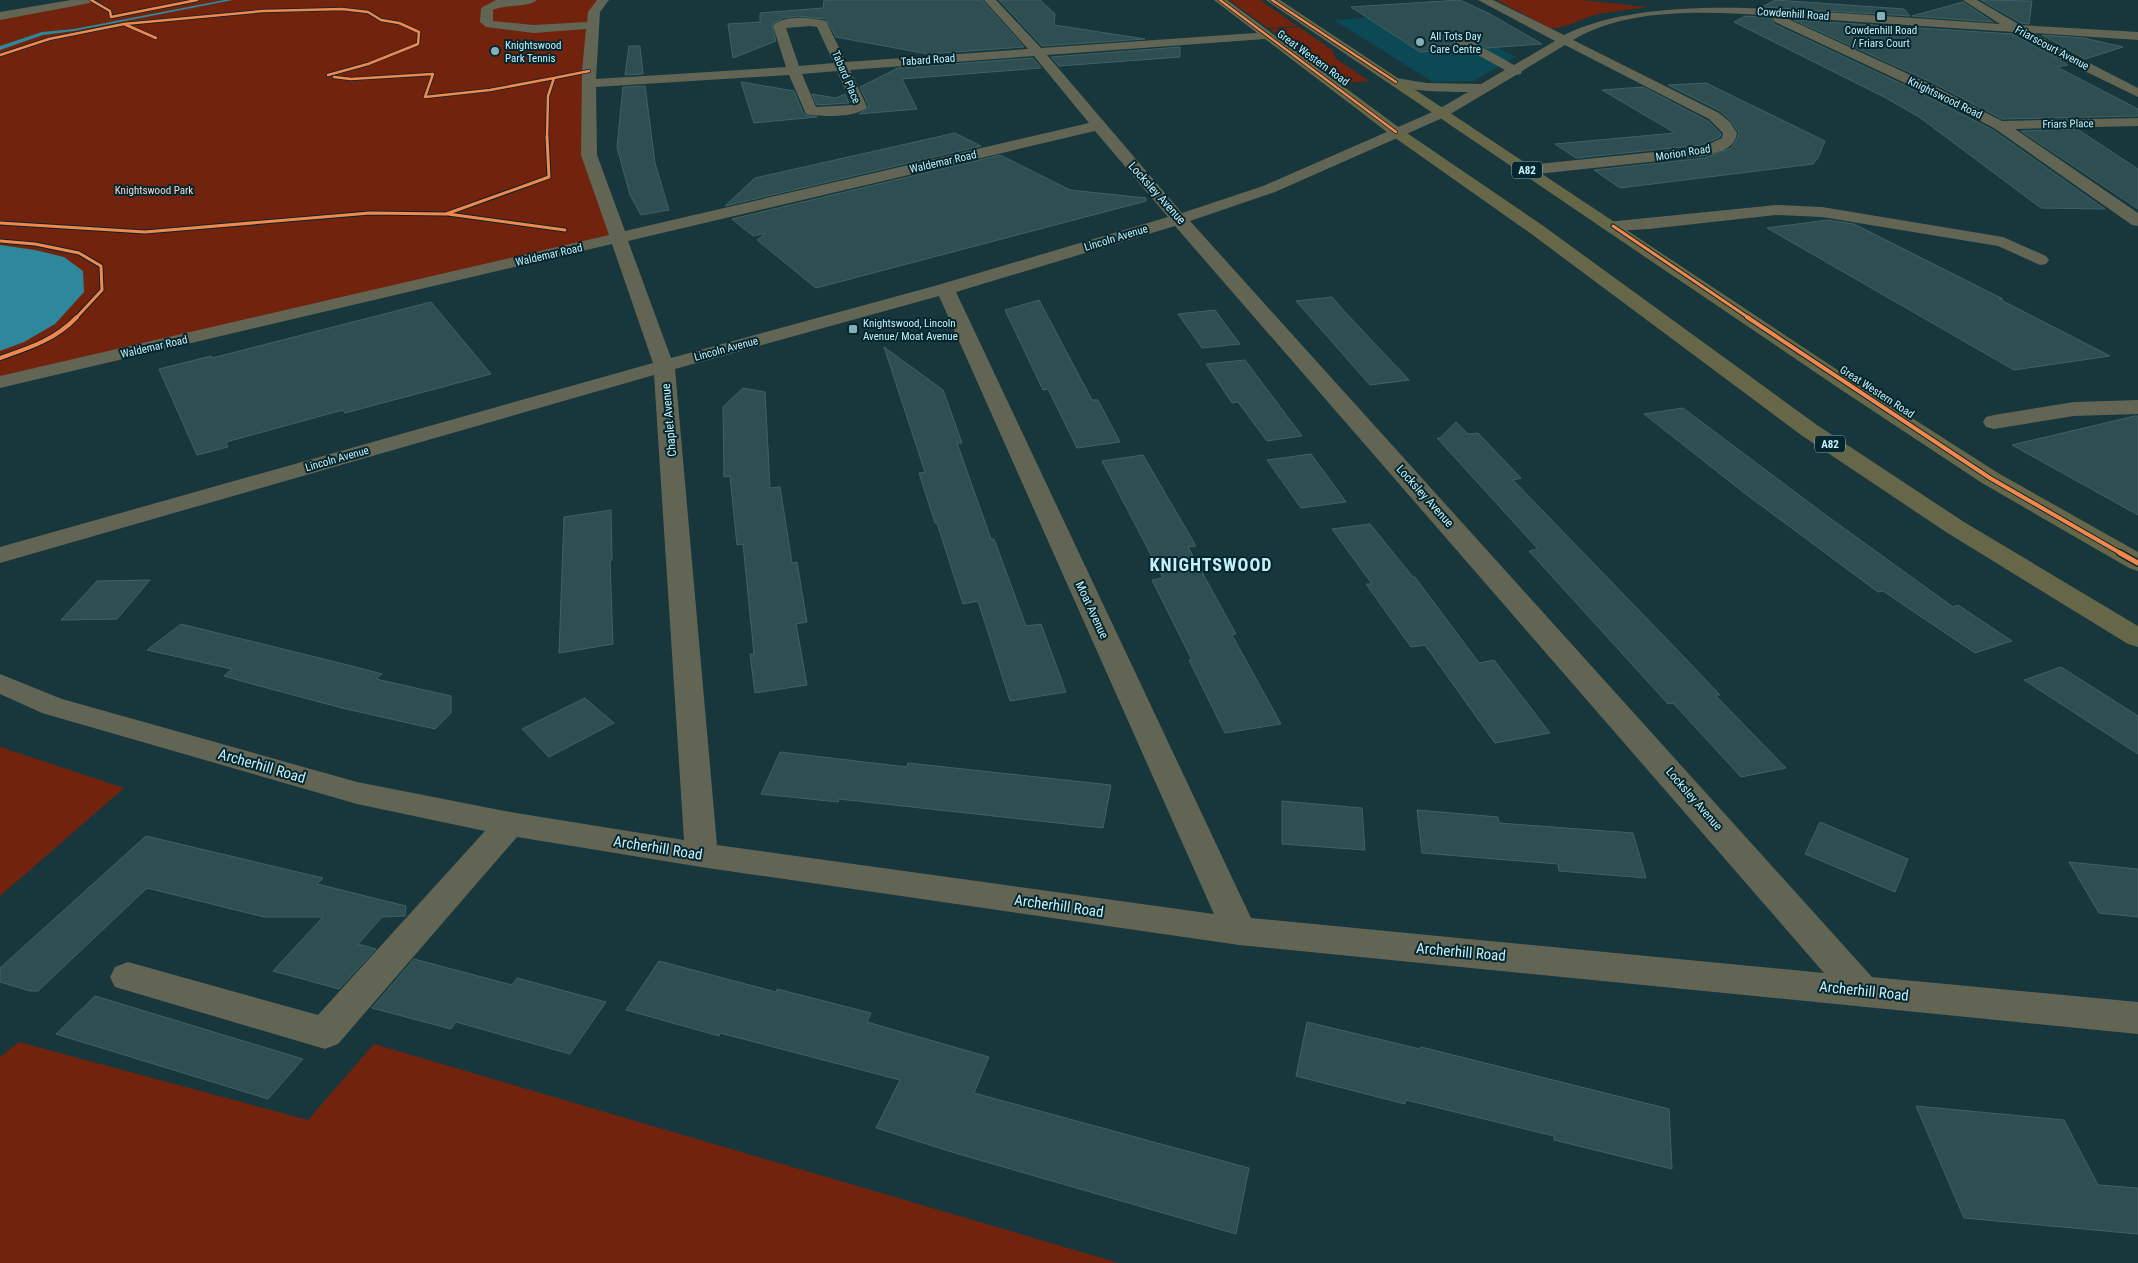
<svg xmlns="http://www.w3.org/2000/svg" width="2138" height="1263" font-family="'Roboto Condensed',sans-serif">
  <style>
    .built { fill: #0b4955 }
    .green { fill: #72230d }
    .water { fill: #2d889b }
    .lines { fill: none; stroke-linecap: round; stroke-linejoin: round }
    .stream { fill: #2d889b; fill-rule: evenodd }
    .building { fill: #2e4e51; stroke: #3c6366 }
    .minor { fill: #626553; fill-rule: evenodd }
    .major { fill: #666649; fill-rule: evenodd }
    .cycleway-far3-casing { stroke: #06262d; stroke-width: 4 }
    .cycleway-far2-casing { stroke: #06262d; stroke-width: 5 }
    .cycleway-far1-casing { stroke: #06262d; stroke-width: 6 }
    .cycleway-casing { stroke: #06262d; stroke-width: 8 }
    .cycleway-far3 { stroke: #f5874c; stroke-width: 2.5 }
    .cycleway-far2 { stroke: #f5874c; stroke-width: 3 }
    .cycleway-far1 { stroke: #f5874c; stroke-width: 4 }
    .cycleway { stroke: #f5874c; stroke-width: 5 }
    .poi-dot { fill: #87afb8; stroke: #06262d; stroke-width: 2 }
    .labels { text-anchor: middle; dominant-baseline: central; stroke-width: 4; stroke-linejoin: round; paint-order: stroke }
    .far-street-label { font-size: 11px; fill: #c3f0fb; stroke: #06262d }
    .far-poi-label { font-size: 11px; fill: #c3f0fb; stroke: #06262d; text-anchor: start }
    .shield { fill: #06262d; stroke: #8ab3bd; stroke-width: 1 }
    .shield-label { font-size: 11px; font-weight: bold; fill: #c3f0fb }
    .far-park-label { font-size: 11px; fill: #f3d4cc; stroke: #06262d }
    .street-label { font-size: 12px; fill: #c3f0fb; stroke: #06262d }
    .near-street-label { font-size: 15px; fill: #c3f0fb; stroke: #06262d }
    .district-label { font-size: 18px; font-weight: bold; letter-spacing: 1px; fill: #c3f0fb; stroke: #06262d }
  </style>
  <rect width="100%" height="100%" fill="#17373d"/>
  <path class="built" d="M1429 13 1516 57 1473 81 1433 82 1334 20Z"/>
  <path class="green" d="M104 0H603L594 12 589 155 619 238 0 382V19Z
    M1229 0H1260L1297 26 1268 28Z
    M1497 0H1581L1649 7C1632 9 1615 11 1598 14 1582 18 1564 30 1549 28Z
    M1299 27 1332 50 1335 58 1369 81 1345 83 1270 29Z
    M0 747 124 788 0 896Z
    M19 1042 308 1120 374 1044 1119 1263H0V1057Z"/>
  <path class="water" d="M0 245 35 250 64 257 83 271 84 292 55 324 24 342 0 351Z"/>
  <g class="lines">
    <path class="stream" d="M224 0H233L74 31 43 35 0 50V46L42 32 74 29Z"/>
  </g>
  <path class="building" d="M824 0H982L1024 47 928 54 836 37 826 19 798 16 783 18 772 25 776 41 733 58 728 24 760 22V13L823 8Z
    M999 0H1040L1055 14 1054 25 1145 39 1042 46Z
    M1460 0 1490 14 1542 44 1487 48 1467 36H1458L1454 42 1464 49 1420 52 1351 7Z
    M1775 0 1904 9 1910 16 1762 7Z
    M1981 0 2032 1 2029 24 2021 23Z
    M1963 2 1993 22 1912 16Z
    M1745 16 1772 18 1774 24 1919 92 1993 130 2105 209 2041 208 1919 117 1886 98 1734 22Z
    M1794 20 2013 34 2068 65 2057 67 2138 109V116L2002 119 1931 82Z
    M2042 35 2084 38 2123 47 2085 59Z
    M629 46H640L643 74 625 75Z
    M1180 47V57L1059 66 1051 57Z
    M1033 58 1041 68 902 79 917 109 859 114 869 107 860 87 898 68Z
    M741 82 794 91 804 115 817 117 754 123Z
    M1706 83 1825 141 1818 158 1813 164 1620 188 1594 170 1705 158 1731 148 1737 139 1739 133 1731 121 1720 111 1668 85Z
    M645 86 655 163 669 210 641 215 630 195 617 147 623 87Z
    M1643 87 1708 121 1721 134 1720 137 1702 145 1576 158 1555 144 1675 133 1602 90Z
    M812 94 836 98 845 94 849 103 817 105Z
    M2077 129 2138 169V209L2021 131Z
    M955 133 981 146 725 206 755 178Z
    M1000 155 1070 190 1146 198V201L816 288 757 240 766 233 753 236 732 219Z
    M1827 220 1854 224 2003 299H1999L2110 356 2014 370 1767 228Z
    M1332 297 1346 313 1409 380 1370 385 1296 301Z
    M1039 300 1092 400H1098L1120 442 1077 448 1048 389 1043 390 1005 310Z
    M431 302 491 374 345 413 343 410 226 442 228 447 197 455 159 369 211 356 212 358Z
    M1215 310 1240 344 1202 348 1178 314Z
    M884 347 943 390 962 443H957L991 539H994L1026 626 1041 624 1066 692 1010 701 978 601 963 604 937 523H935L919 473 925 472Z
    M1245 360 1302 436 1267 441 1238 402 1232 403 1206 364Z
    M743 388 765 392 770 488 780 487 792 563 797 562 807 622 796 624 807 685 755 693 750 654H754L743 544 737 545 730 476 724 477 723 407Z
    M1683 408 1827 516 1953 607 1958 605 2012 641 1975 653 1883 591 1878 592 1747 495 1644 414Z
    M2135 416H2138V515L2012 445Z
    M1456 422 1468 434 1478 433 1499 455 1521 478 1513 480 1686 659 1720 695H1715L1786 768 1741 777 1673 703 1668 704 1529 551 1538 549 1437 438H1440Z
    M1311 454 1328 477 1346 502 1301 508 1267 460Z
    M1143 455 1196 546 1188 547 1236 634 1232 635 1281 724 1225 733 1189 660H1192L1152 580 1163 578 1102 461Z
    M611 510 612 560 610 561 613 644 559 653 564 517Z
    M1370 524 1413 577H1415L1479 663 1494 660 1550 733 1495 743 1425 645 1411 647 1366 584H1372L1332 529Z
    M150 580 117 619 61 620 97 581Z
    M181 624 352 666 382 674 376 679 451 696V713L435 729 342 708 252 684 224 676 232 669 147 650Z
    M2061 667 2138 716V754L2024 680Z
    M585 698 614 723 549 757 522 729Z
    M780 752 907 767 908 763 1111 785 1103 828 839 799 838 802 761 794Z
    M1282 801 1362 808 1365 850 1282 844Z
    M1417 810 1498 817 1499 823 1633 833 1646 878 1559 871 1558 864 1422 853Z
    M1820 822 1908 859 1895 892 1805 854Z
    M146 836 323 878 317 884 406 906 405 916 382 917 358 944 376 949 339 989 273 971 323 917H264L147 888 38 991H30L0 982V968Z
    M2069 862 2138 869V917L2099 913Z
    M414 959 512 985 517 978 606 1002 570 1054 456 1022 451 1029 372 1008Z
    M659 961 776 992 777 989 871 1013 867 1022 989 1057 974 1093 1249 1168 1236 1234 955 1153 876 1128 900 1080 720 1033 719 1036 626 1010Z
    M95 996 303 1059 268 1099 56 1034Z
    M1307 1022 1420 1049 1421 1047 1669 1109 1672 1169 1554 1140V1136L1406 1100 1405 1104 1296 1076Z
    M1916 1106 2064 1120 2098 1185 2138 1188V1234L1964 1218Z"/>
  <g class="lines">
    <path class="minor" d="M71 0H96L90 3 0 20V12Z
      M496 0H537C529 8 505 4 493 10V21L534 25 587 22 588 12 597 0H609L600 12 596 79 786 67 773 26C784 14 812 18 826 21L846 62 1028 49 984 0H996L1041 48 1269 32 1271 35 1265 39 1047 55 1182 213 1263 186 1437 110 1468 92C1453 92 1398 92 1389 82L1391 79 1396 78 1427 83 1481 84 1505 70 1458 44 1456 41 1458 38H1466L1514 65 1555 41 1478 0H1493L1564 35C1636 0 1745 7 1826 12 1884 16 1942 20 2000 24L1963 0H1977L2020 25 2138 32V40L2034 33 2062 49 2138 88V97L2052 55 2014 32 1784 17 1930 84 2002 121 2138 118V126L2015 129 2138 213V226L2132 225 1994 128 1920 90 1775 22 1773 19 1775 16C1711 12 1630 6 1573 40L1719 113 1730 122 1737 133C1735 149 1719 152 1705 156L1528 175 1522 173 1520 170 1522 167 1528 165 1703 147 1722 138 1723 133 1709 119 1565 45 1522 71 1521 74 1516 75 1447 116 1275 192 1190 221 1872 977 2138 1002V1034L1239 945 701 867 517 837 338 1044 325 1049 115 987 110 977 115 967 128 962 318 1015 485 831 357 804 42 713 0 694V674L62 699 357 782 510 812 684 840 654 375 0 563V547L653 363 612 244 0 388V376L609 235 581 155 582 71 586 29 534 33 486 27 480 22 481 8ZM810 26 817 27 834 63 799 66 786 28ZM1034 56 1089 123 625 231 597 155 596 87 789 75 806 114C819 117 858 118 867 107L850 70ZM837 71 852 105 816 107 802 74ZM1095 131 1168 217 938 285 671 358 628 241ZM1175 226 1824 973 1251 918 956 292ZM939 296 1214 914 717 845 675 369Z
      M1776 205 1822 207 2003 237 2046 256 2049 260 2046 264 2040 265 1998 246 1822 217 1776 215 1649 229 1613 231 1607 230 1604 226 1607 222Z
      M2138 400V414L2074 416 1994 429 1986 427 1983 422 1986 417 1994 415 2074 402Z"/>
    <path class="major" d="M1214 0H1227L1401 129 1542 225 1817 425 1964 522 2138 626V647L2128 644 1946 532 1801 435 1530 233 1391 135Z
      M1266 0H1280L1851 379 1998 473 2138 552V571L2129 568 1982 483 1837 387Z"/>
    <g class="cycleway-far3-casing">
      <path id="cycleway-far3" d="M91 0 110 11 111 17 197 0
        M1220 0 1396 132
        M1272 0 1396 82
        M124 24 263 11 342 9 368 12 381 20 399 23 419 32 418 44 368 64 328 75
        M0 55 49 39 124 24 156 38
        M334 77 351 79 433 74 425 97 490 90 554 78
        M547 138 548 96 554 78 589 71"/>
    </g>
    <g class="cycleway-far2-casing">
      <path id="cycleway-far2" d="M448 214 565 230
        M0 223 145 232 370 213 446 214 549 177 547 137
        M1613 226 1749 318
        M0 241 35 244 79 253 101 266 102 290 76 318"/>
    </g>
    <g class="cycleway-far1-casing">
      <path id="cycleway-far1" d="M1747 317 1990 478 2122 554
        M0 358C29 348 55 340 77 317"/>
    </g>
    <g class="cycleway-casing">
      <path id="cycleway" d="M2120 553 2138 563"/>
    </g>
    <use href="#cycleway-far3" class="cycleway-far3"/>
    <use href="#cycleway-far2" class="cycleway-far2"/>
    <use href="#cycleway-far1" class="cycleway-far1"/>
    <use href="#cycleway" class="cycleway"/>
  </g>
  <g class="poi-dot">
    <rect x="1876" y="11" width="10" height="10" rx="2.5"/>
    <circle cx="1420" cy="42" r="5"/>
    <circle cx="495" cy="51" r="5"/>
    <rect x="848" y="324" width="10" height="10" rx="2.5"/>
  </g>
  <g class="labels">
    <g class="far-street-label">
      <text transform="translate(1793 14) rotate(4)">Cowdenhill Road</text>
      <text transform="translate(2052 48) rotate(28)">Friarscourt Avenue</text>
      <text transform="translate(1313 58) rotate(36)">Great Western Road</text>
      <text transform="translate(928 60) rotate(-4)">Tabard Road</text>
      <text transform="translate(846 77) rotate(67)">Tabard Place</text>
      <text transform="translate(1945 98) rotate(26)">Knightswood Road</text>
      <text transform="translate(2068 124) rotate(-1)">Friars Place</text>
      <text transform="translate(1683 153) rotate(-9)">Morion Road</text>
      <text transform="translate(943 162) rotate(-13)">Waldemar Road</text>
      <text transform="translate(1116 238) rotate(-17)">Lincoln Avenue</text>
      <text transform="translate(549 255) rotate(-13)">Waldemar Road</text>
      <text transform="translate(154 347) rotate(-13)">Waldemar Road</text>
      <text transform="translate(726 349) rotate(-15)">Lincoln Avenue</text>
      <text transform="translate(1877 392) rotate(33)">Great Western Road</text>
      <text transform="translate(337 459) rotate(-16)">Lincoln Avenue</text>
    </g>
    <g class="far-poi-label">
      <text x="1881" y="30" text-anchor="middle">Cowdenhill Road<tspan x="1881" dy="13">/ Friars Court</tspan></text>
      <text x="1430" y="36">All Tots Day<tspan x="1430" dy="13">Care Centre</tspan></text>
      <text x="505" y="45">Knightswood<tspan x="505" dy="13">Park Tennis</tspan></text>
      <text x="863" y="323">Knightswood, Lincoln<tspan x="863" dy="13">Avenue/ Moat Avenue</tspan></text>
    </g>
    <g class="shield">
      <rect x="1512" y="161.5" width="30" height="17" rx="4"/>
      <rect x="1815" y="435.5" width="30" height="17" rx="4"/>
    </g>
    <g class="shield-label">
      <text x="1527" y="170">A82</text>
      <text x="1830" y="444">A82</text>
    </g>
    <g class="far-park-label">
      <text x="154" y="190">Knightswood Park</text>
    </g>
    <g class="street-label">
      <text transform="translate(1157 193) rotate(48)">Locksley Avenue</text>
      <text transform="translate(669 420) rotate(-95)">Chaplet Avenue</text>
      <text transform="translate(1425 496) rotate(48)">Locksley Avenue</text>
      <text transform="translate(1092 610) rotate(65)">Moat Avenue</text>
      <text transform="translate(1694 799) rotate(49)">Locksley Avenue</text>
    </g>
    <g class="near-street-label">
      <text transform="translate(262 766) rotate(16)">Archerhill Road</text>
      <text transform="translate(658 848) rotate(9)">Archerhill Road</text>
      <text transform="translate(1059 906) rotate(8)">Archerhill Road</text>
      <text transform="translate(1461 952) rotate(5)">Archerhill Road</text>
      <text transform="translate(1864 991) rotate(6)">Archerhill Road</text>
    </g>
    <g class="district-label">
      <text x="1211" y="564">KNIGHTSWOOD</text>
    </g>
  </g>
</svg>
